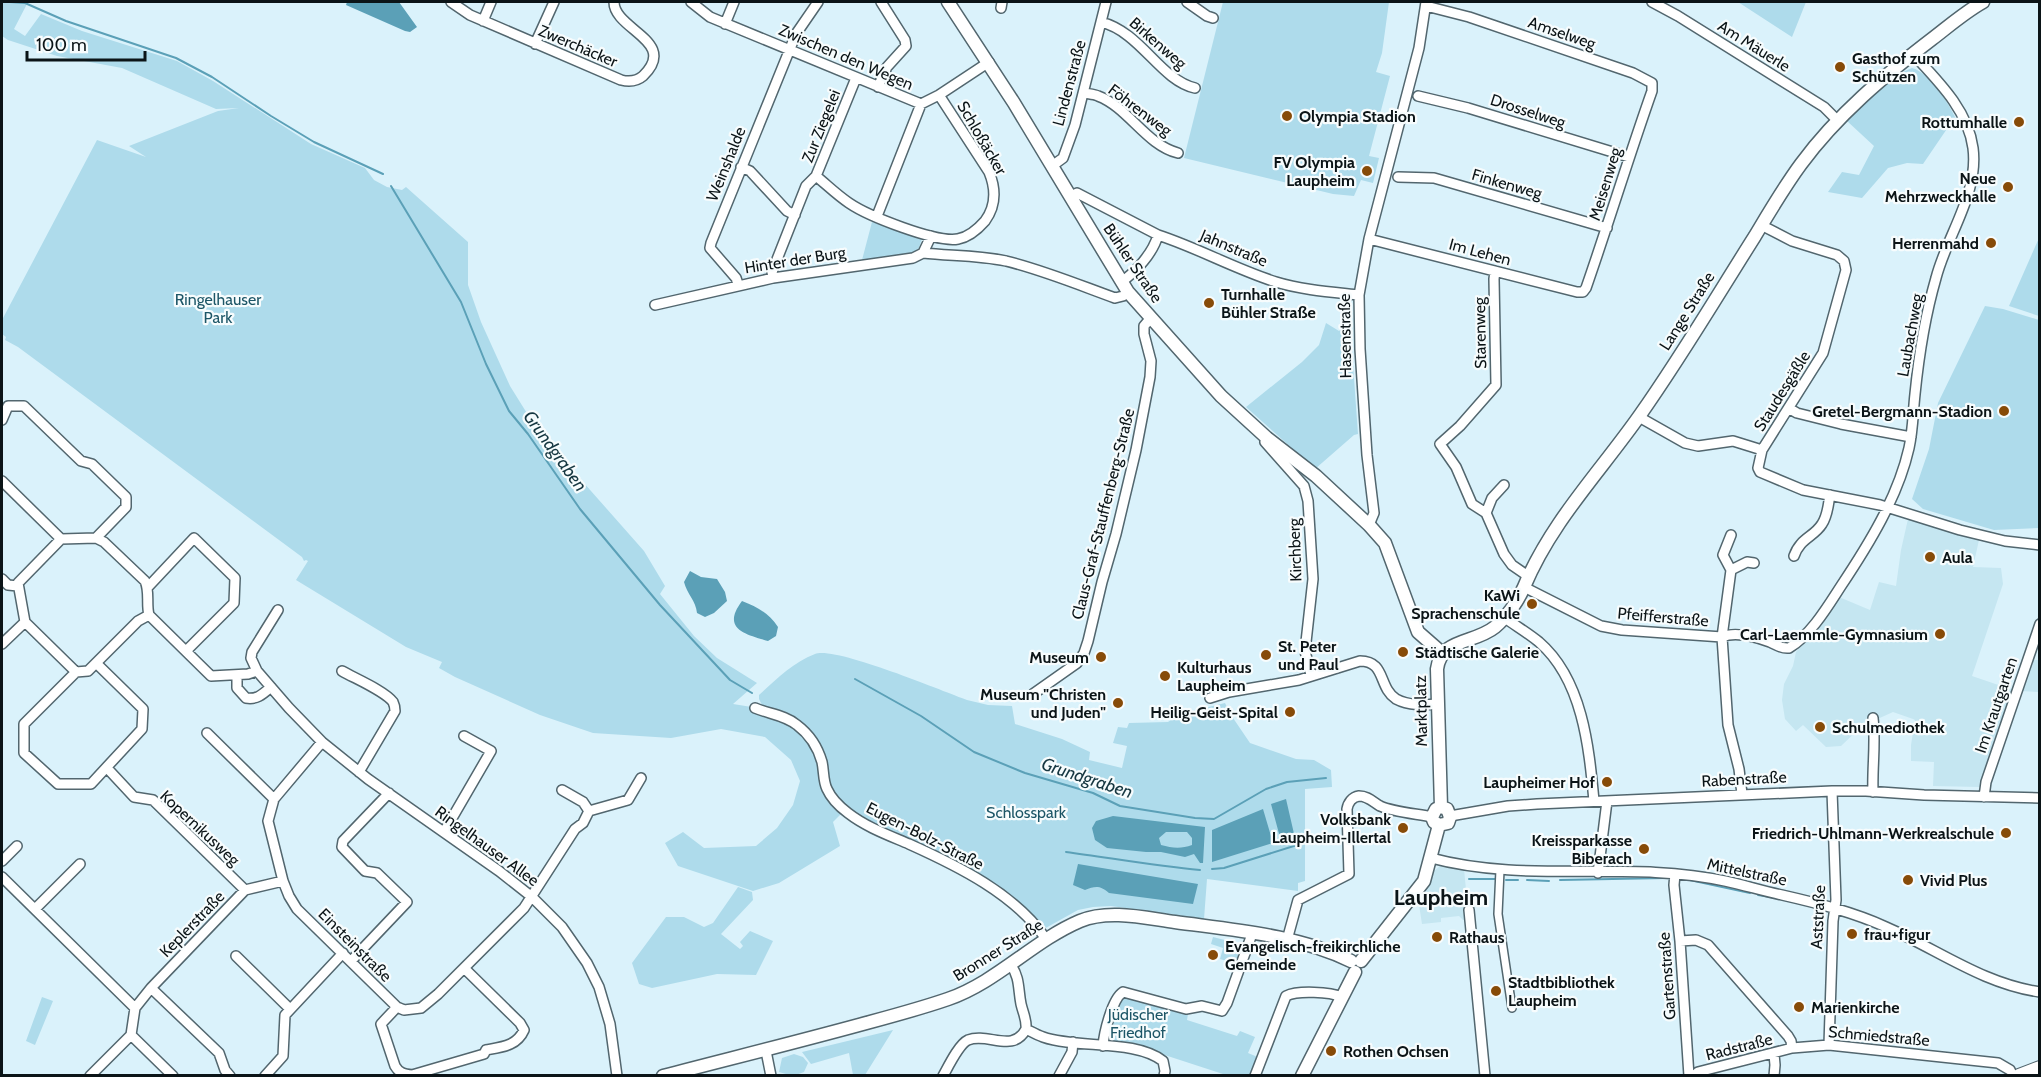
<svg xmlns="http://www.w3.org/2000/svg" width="2041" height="1077" font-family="Cabin,sans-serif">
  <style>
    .built { fill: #c5e6f1 }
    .green { fill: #aedbeb }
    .water { fill: #5ba0b7; fill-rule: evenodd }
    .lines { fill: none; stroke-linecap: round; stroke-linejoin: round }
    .stream { stroke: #5ba0b7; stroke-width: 2 }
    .pedestrian-casing { stroke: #52666e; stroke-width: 10 }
    .minor-casing { stroke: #52666e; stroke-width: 12 }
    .tertiary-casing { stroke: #52666e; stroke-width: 15 }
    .secondary-casing { stroke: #52666e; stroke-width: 16 }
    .pedestrian { stroke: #fff; stroke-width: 7 }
    .minor { stroke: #fff; stroke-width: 9 }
    .tertiary { stroke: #fff; stroke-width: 12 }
    .secondary { stroke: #fff; stroke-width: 14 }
    .poi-dot { fill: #874b08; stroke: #f7fcfd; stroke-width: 2 }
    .labels { text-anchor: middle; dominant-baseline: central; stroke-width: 4.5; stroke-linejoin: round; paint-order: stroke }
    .street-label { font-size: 16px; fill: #0b1417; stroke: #f7fcfd }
    .poi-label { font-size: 16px; font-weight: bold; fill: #0b1417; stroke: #f7fcfd; text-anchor: start }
    .park-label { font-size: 16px; fill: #1d5667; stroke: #f7fcfd }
    .water-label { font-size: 18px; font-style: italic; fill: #163741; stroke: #f7fcfd }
    .district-label { font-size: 22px; font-weight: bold; fill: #0b1417; stroke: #f7fcfd }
  </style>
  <rect width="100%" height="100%" fill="#daf2fb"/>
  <path class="built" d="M1908 519 1979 540 1973 567 2001 568 2003 584 1972 676 2013 690 1980 787 1933 786 1934 762 1911 761V745L1915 720 1913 719 1893 712 1862 726 1841 746 1826 747 1803 725 1796 731 1785 719 1782 700 1784 684 1793 666 1796 652 1823 620 1839 597 1870 610 1879 582 1896 586 1901 550Z
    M2030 660H2039V692L2020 691Z
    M1441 865 1464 869 1469 920H1463L1459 916 1441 918V922L1422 924 1418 898 1434 871Z"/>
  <path class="green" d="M2 2H28L14 29 25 36 41 14 82 31 177 61 213 81 311 144 365 168 374 180 387 187 402 190 406 187 468 242V285L481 322 510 386 538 431 644 551 665 586 660 594 694 636 717 658 757 683 733 704 764 709 759 699V695C776 680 793 662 815 654 835 646 942 691 967 700L988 705 1012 706 1015 724 1062 739 1090 752 1089 760 1122 768 1127 746 1113 743 1118 727 1127 728 1129 723 1168 722 1180 714 1225 703 1231 715 1250 743 1296 759 1314 760 1331 770 1332 787 1305 789V881L1298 883V891L1207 879 1204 919 1111 906 1093 907 1078 910 1042 930 974 874 867 823 839 804 841 814 833 822 840 846 779 883 753 891 678 866 665 843 683 832 704 848 756 846 777 828 793 805 800 781 791 760 765 737 721 729 671 738 593 733 540 715 455 677 439 668 442 662 406 647 296 580 308 561 306 560 304 561 302 557 18 347 5 340 6 337 2 334V320L97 140 146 157 129 146 218 111 239 108 216 109 122 68 57 56 8 40 2 36Z
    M1223 2H1389L1382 53 1376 72 1390 76 1369 156 1379 158 1373 183 1361 180 1354 196 1333 194 1184 158Z
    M1738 2H1806L1792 37Z
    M1912 68C1929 72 1948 102 1955 117L1923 164 1907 163 1888 168 1862 198 1828 192 1842 172 1859 175 1874 146 1847 121C1866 103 1887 77 1912 68Z
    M872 222 922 238 919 248 911 254 862 260Z
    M2039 238V316L2009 306Z
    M1985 306 2003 309 2039 320V528L1994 530 1923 509 1912 499 1929 449 1938 403Z
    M1350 322 1358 434 1354 435 1315 469 1246 407 1302 362 1319 345 1326 323 1339 331Z
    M738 887 752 892 753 900 721 934 740 949 743 946 740 942 750 931 773 941 756 975 717 974 652 988 639 984 632 963 666 917H684L704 927 713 923Z
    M1213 937 1240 944 1239 948 1242 949 1237 964 1220 959 1223 948 1211 944Z
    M1125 995 1188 1014 1187 1020 1237 1036 1240 1031 1255 1037 1248 1053 1260 1058 1252 1075H1226L1137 1046 1110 1043 1107 1037 1119 1000Z
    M42 997 53 1001 35 1045 26 1041Z
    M893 1030 865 1075H853L849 1053 811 1064 802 1052Z
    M794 1054 803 1057 808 1063 804 1072 793 1076 779 1072 782 1058Z"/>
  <path class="water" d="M347 2H399L417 27 410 32 405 31 346 5Z
    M690 571 701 577 717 579 725 592 727 601 714 613 705 617 697 613C696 601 687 594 684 582Z
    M742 601C757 607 769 613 778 627L776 636 768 641C745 634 721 629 742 601Z
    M1286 799 1295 838 1281 841 1271 804Z
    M1263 809 1273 843 1212 862V830Z
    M1113 816 1205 827 1203 863H1200L1194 854 1185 857 1161 852H1146L1107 848 1095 840 1092 828 1096 821ZM1166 832H1187L1192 838V845C1181 849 1172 848 1161 845L1159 838Z
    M1078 864 1198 884 1193 904 1109 893C1100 885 1095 886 1085 890L1073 885Z"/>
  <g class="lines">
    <path class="stream" d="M10 2 25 3 66 21 176 58 212 77 271 116 314 142 383 174
      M391 186 461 302 486 364 509 411 528 434 580 509 660 605 730 680 752 693
      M855 679 921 716 974 752 1025 773 1093 793 1120 806 1195 818 1214 819 1266 789 1287 782 1326 778
      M1066 852C1111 858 1155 866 1200 870
      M1212 869 1224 868 1297 845
      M1469 879H1496
      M1685 879 1750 893
      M1506 880H1518
      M1527 880 1549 881
      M1560 880 1665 878
      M1758 895 1776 898"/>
    <g class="pedestrian-casing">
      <path id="pedestrian" d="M1500 870 1498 914 1512 1008"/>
    </g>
    <g class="minor-casing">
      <path id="minor" d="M451 2 470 15 621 80C629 82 636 82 643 76 679 41 614 30 614 2
        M691 2 710 17 921 104 939 95 989 62
        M1187 2 1207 16 1213 18
        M1652 2 1678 16 1824 107 1838 121
        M1001 8 1002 2
        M483 21 491 2
        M1101 22C1141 32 1160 80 1195 88
        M725 24 734 2
        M535 44 554 2
        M878 87 887 67 906 46 905 40 881 2
        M1084 93C1088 94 1094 94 1098 96 1128 107 1146 145 1178 153
        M1418 96 1468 108 1629 157
        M1052 166 1063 158 1075 125 1106 2
        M741 167 750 171 787 211 795 215
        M816 176C827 185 837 195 849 203 868 216 936 243 958 239 969 237 978 229 985 221 996 206 996 189 989 172L939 95
        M1398 177 1434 178 1607 228
        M1071 196 1077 193 1158 235
        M877 216 921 104
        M1761 225 1792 241 1837 255 1844 261 1846 270 1823 353 1762 450
        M1369 239 1577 292H1583L1586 288C1609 222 1629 156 1652 91V83L1633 73 1469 17 1426 6
        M923 253C950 256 978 255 1006 261 1043 270 1079 285 1115 298L1123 296 1128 292
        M1495 271 1494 279 1496 385 1460 426 1440 444 1456 467 1472 504 1486 513 1504 554 1512 565 1528 576
        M773 278 772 272 806 186 816 176 856 78
        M1121 282C1136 272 1153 253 1158 235 1198 248 1235 269 1276 282 1302 290 1331 292 1359 295
        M738 284 736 278 710 248 711 243 796 34 818 2
        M655 305 773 278 913 258 923 253 931 236
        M1790 409 1797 413 1841 424 1911 437
        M1639 417 1685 443 1698 446 1733 441 1762 450 1758 468 1760 472 1803 490 1880 505 1960 530 2005 541 2040 545
        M2 420 8 406H24L81 461 92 464 126 497V507L96 538
        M1267 438 1265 442 1304 486 1308 501 1313 579 1305 651 1311 675
        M2 481 61 539
        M1486 513 1492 498 1504 485
        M1369 525 1374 513 1367 455 1360 349 1359 295 1369 239 1419 48 1426 2
        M1731 535 1723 555 1731 570 1722 637C1736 631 1756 637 1770 642 1777 645 1781 649 1789 648 1811 635 1828 606 1841 586 1869 544 1898 497 1909 448 1913 430 1913 412 1915 394 1919 354 1925 316 1936 278 1947 235 1979 194 1973 148 1968 110 1938 81 1913 54
        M1794 556C1800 538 1814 537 1822 524 1828 515 1828 505 1830 495
        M1731 570 1747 562 1754 563
        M2 579 8 585 18 586
        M148 587 194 538 235 578 234 603 186 651
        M1524 587 1601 626 1622 630 1722 637 1728 725 1739 769 1742 794
        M278 610 252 652 251 658 257 671 289 708 322 742 368 779 499 871 532 897 562 927 587 963 599 987 610 1024 617 1076
        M149 615 138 621 88 671 76 672 25 622 18 583 61 539 96 538 104 542 145 581C150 592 146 604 149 615L211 676 248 674 257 671
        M1505 618C1516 626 1528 633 1539 642 1583 680 1589 748 1594 801
        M2 644 25 622
        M342 671C354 678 385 691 393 702 395 706 395 707 395 711L359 772
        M76 672 24 724V753L58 784H91L142 729 143 709 96 663
        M237 675V688L246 698C257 700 263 694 271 687
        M1033 694 1077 663 1084 653 1088 641 1102 582 1116 534 1136 450 1150 377 1151 361 1144 334V326L1150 319
        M1210 698 1229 692 1299 680 1360 661C1386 661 1378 687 1396 699 1409 706 1424 705 1438 704
        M755 708C769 714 785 715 797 725 809 734 818 748 822 762 824 771 823 781 827 789 831 798 840 807 848 813 866 827 888 835 909 844 958 866 1015 894 1046 939
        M207 733 274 799
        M322 742 274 799 268 821 283 881 289 896 297 909 397 1007 404 1010 421 1008 438 994 524 908 575 829 583 823 589 811 628 800 641 778
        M107 768 134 797 153 800 245 890
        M562 790 583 802 589 811
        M1873 792C1872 767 1876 743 1873 718
        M1984 797 1986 782 2040 624
        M1450 816 1508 806 1537 804 1832 791H1866L1924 795 2040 798
        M444 832 491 751 464 736
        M1431 858C1528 884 1628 860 1725 881 1744 885 1763 891 1782 895 1817 903 1853 912 1886 927 1937 949 1983 984 2040 992
        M2 861 17 846
        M1598 873 1607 801
        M1675 874 1674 885 1680 941 1689 1076
        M2 877 135 1008
        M35 909 80 864
        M1469 910 1485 1076
        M1287 940 1298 900 1349 874 1347 809C1348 803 1352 797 1359 796 1368 796 1373 802 1380 806 1393 812 1418 814 1432 817
        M1680 941 1696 940 1708 945 1788 1036 1791 1041 1792 1048 1829 1045 1998 1063 2010 1070 2013 1076
        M236 956 290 1009
        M351 961 407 902 377 873 365 871 342 847 343 841 389 793
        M1011 965C1020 978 1018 989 1021 1004 1023 1013 1027 1020 1026 1029 1032 1032 1037 1035 1043 1037 1077 1049 1135 1039 1163 1061L1165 1071 1164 1076
        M151 988 219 1053 225 1070 230 1076
        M397 1007 381 1024 395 1066C399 1073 404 1074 412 1075L484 1054 486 1050C502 1047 517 1046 524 1030L520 1023 464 968
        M131 1035 173 1076
        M1829 1045 1833 921 1836 900 1832 791
        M1103 1046C1104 1033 1112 999 1123 992L1186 1009 1202 1006 1222 1011 1227 1003 1252 934
        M766 1051 771 1076
        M1774 1054 1775 1065 1774 1076
        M90 1076 131 1035 135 1008 151 988 245 890 283 881
        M265 1076 283 1056 285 1015 343 953
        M943 1076C948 1067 959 1044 968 1040 988 1032 1013 1054 1026 1029
        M1059 1076 1072 1052 1073 1042
        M1255 1076 1286 996C1298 990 1330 992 1342 997
        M1694 1076 1698 1072 1792 1048"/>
    </g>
    <g class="tertiary-casing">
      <path id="tertiary" d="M948 2 1014 103 1128 292 1221 396 1267 438 1316 476 1369 525 1385 543 1418 632 1442 653
        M1441 807 1437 669C1441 638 1474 644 1495 627 1507 617 1518 601 1524 587 1551 522 1600 472 1640 415 1681 357 1717 296 1755 236 1770 211 1784 187 1801 164 1837 115 1885 75 1932 39 1949 26 1965 12 1983 2
        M1439 825 1448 823 1450 817 1447 809 1441 807
        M1439 825 1434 822 1432 817 1436 809 1441 807
        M1361 961 1424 881 1439 825
        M663 1076C732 1058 801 1041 870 1022 896 1015 922 1008 948 999 997 982 1033 941 1080 921 1109 909 1145 918 1175 922 1233 930 1298 935 1351 961
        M1302 1076 1355 972"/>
    </g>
    <g class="secondary-casing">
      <path id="secondary" d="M2019 1076 2040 1068"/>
    </g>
    <use href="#pedestrian" class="pedestrian"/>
    <use href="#minor" class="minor"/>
    <use href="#tertiary" class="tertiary"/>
    <use href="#secondary" class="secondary"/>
  </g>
  <g class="poi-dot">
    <circle cx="1840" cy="67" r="6"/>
    <circle cx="1287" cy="116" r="6"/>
    <circle cx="2019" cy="122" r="6"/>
    <circle cx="1367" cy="171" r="6"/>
    <circle cx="2008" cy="187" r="6"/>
    <circle cx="1991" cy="243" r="6"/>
    <circle cx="1209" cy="303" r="6"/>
    <circle cx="2004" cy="411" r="6"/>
    <circle cx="1930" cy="557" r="6"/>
    <circle cx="1532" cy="604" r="6"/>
    <circle cx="1940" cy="634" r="6"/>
    <circle cx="1403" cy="652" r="6"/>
    <circle cx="1266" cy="655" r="6"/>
    <circle cx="1101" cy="657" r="6"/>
    <circle cx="1165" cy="676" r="6"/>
    <circle cx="1118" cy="703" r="6"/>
    <circle cx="1290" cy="712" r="6"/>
    <circle cx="1820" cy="727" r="6"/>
    <circle cx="1607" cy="782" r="6"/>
    <circle cx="1403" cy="828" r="6"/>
    <circle cx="2006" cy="833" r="6"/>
    <circle cx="1644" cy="849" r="6"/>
    <circle cx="1908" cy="880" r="6"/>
    <circle cx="1852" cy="934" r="6"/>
    <circle cx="1437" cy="937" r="6"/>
    <circle cx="1213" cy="955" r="6"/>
    <circle cx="1496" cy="991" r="6"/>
    <circle cx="1799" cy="1007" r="6"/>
    <circle cx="1331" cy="1051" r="6"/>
  </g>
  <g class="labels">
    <g class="street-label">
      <text transform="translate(1562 33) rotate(19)">Amselweg</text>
      <text transform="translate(1158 43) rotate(41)">Birkenweg</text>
      <text transform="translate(578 46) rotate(23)">Zwerchäcker</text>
      <text transform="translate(1754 46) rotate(32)">Am Mäuerle</text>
      <text transform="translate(846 57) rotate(23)">Zwischen den Wegen</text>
      <text transform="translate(1069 83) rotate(-75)">Lindenstraße</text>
      <text transform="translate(1140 110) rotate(37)">Föhrenweg</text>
      <text transform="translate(1528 111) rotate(18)">Drosselweg</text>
      <text transform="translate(821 126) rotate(-68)">Zur Ziegelei</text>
      <text transform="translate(982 138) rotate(60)">Schloßäcker</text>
      <text transform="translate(726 164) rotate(-68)">Weinshalde</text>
      <text transform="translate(1507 184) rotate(16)">Finkenweg</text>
      <text transform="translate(1605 184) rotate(-73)">Meisenweg</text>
      <text transform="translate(1234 248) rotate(23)">Jahnstraße</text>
      <text transform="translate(1480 252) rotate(15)">Im Lehen</text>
      <text transform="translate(795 260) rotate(-9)">Hinter der Burg</text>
      <text transform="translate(1133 263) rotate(56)">Bühler Straße</text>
      <text transform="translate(1687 311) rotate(-58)">Lange Straße</text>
      <text transform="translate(1480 333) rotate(-91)">Starenweg</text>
      <text transform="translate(1910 335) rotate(-80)">Laubachweg</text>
      <text transform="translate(1345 336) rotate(-91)">Hasenstraße</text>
      <text transform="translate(1782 391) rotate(-58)">Staudesgäßle</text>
      <text transform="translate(1103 514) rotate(-76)">Claus-Graf-Stauffenberg-Straße</text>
      <text transform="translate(1295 550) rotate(-92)">Kirchberg</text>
      <text transform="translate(1663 617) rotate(5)">Pfeifferstraße</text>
      <text transform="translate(1996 705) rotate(-71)">Im Krautgarten</text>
      <text transform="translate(1421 711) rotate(-91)">Marktplatz</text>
      <text transform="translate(1744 779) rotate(-3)">Rabenstraße</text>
      <text transform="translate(200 828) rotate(43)">Kopernikusweg</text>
      <text transform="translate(925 836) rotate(27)">Eugen-Bolz-Straße</text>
      <text transform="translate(487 846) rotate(36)">Ringelhauser Allee</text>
      <text transform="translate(1747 872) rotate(12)">Mittelstraße</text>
      <text transform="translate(1818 917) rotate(-87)">Aststraße</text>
      <text transform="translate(192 924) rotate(-46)">Keplerstraße</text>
      <text transform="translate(355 945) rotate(45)">Einsteinstraße</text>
      <text transform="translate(998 950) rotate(-32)">Bronner Straße</text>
      <text transform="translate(1667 976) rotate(-94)">Gartenstraße</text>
      <text transform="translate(1879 1036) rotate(5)">Schmiedstraße</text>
      <text transform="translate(1739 1047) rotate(-14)">Radstraße</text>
    </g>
    <g class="poi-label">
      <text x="1852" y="58">Gasthof zum<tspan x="1852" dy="18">Schützen</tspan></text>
      <text x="1299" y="116">Olympia Stadion</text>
      <text x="2007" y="122" text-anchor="end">Rottumhalle</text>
      <text x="1355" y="162" text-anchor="end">FV Olympia<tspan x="1355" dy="18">Laupheim</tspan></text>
      <text x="1996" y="178" text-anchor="end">Neue<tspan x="1996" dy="18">Mehrzweckhalle</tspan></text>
      <text x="1979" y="243" text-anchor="end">Herrenmahd</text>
      <text x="1221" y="294">Turnhalle<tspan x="1221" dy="18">Bühler Straße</tspan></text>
      <text x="1992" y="411" text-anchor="end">Gretel-Bergmann-Stadion</text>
      <text x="1942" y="557">Aula</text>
      <text x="1520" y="595" text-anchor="end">KaWi<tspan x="1520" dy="18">Sprachenschule</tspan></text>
      <text x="1928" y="634" text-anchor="end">Carl-Laemmle-Gymnasium</text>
      <text x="1278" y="646">St. Peter<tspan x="1278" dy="18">und Paul</tspan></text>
      <text x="1415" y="652">Städtische Galerie</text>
      <text x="1089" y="657" text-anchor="end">Museum</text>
      <text x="1177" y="667">Kulturhaus<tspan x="1177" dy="18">Laupheim</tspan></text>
      <text x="1106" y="694" text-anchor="end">Museum "Christen<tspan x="1106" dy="18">und Juden"</tspan></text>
      <text x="1278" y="712" text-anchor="end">Heilig-Geist-Spital</text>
      <text x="1832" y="727">Schulmediothek</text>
      <text x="1595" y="782" text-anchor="end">Laupheimer Hof</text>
      <text x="1391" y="819" text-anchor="end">Volksbank<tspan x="1391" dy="18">Laupheim-Illertal</tspan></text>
      <text x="1994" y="833" text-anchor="end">Friedrich-Uhlmann-Werkrealschule</text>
      <text x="1632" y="840" text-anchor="end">Kreissparkasse<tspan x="1632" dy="18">Biberach</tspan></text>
      <text x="1920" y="880">Vivid Plus</text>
      <text x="1864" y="934">frau+figur</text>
      <text x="1449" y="937">Rathaus</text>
      <text x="1225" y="946">Evangelisch-freikirchliche<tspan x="1225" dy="18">Gemeinde</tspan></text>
      <text x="1508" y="982">Stadtbibliothek<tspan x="1508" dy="18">Laupheim</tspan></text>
      <text x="1811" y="1007">Marienkirche</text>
      <text x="1343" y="1051">Rothen Ochsen</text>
    </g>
    <g class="park-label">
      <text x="218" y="299">Ringelhauser<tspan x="218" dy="18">Park</tspan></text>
      <text x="1026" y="812">Schlosspark</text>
      <text x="1138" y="1014">Jüdischer<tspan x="1138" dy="18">Friedhof</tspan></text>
    </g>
    <g class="water-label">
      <text transform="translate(555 451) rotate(54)">Grundgraben</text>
      <text transform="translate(1087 778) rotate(18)">Grundgraben</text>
    </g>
    <g class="district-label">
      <text x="1441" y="897">Laupheim</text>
    </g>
  </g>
  <rect width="2041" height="1077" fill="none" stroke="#0b1417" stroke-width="6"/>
  <path d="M27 51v9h118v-9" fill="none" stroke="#0b1417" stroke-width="3"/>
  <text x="36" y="51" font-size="18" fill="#0b1417" stroke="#f7fcfd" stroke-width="4.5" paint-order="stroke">100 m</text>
</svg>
